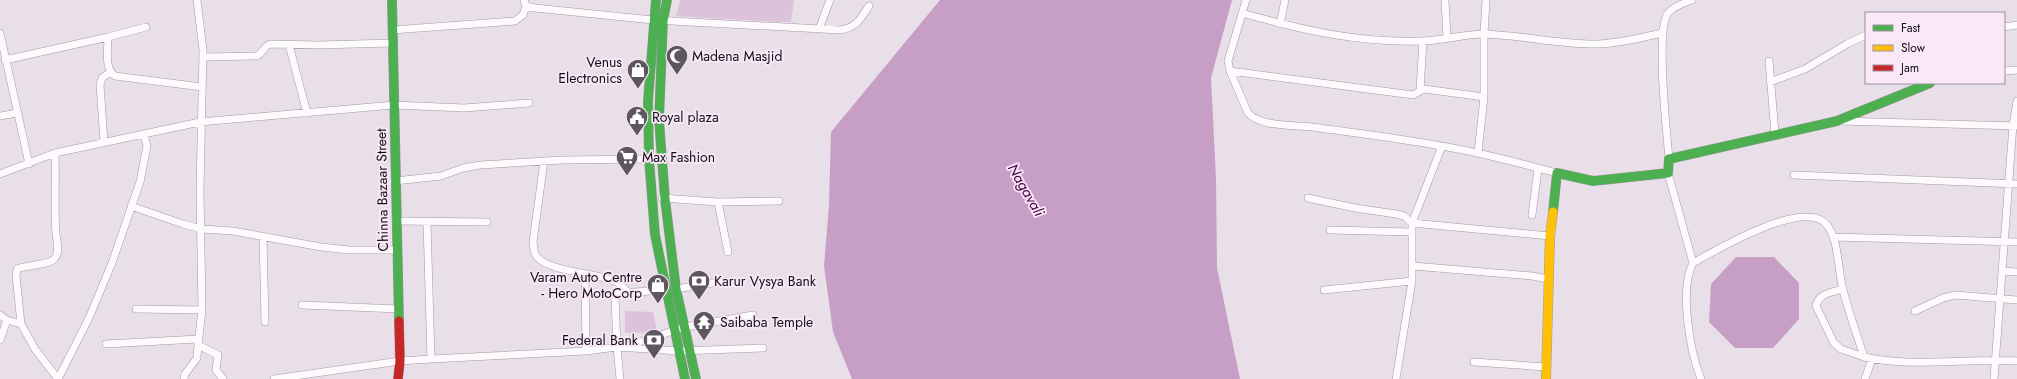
<svg xmlns="http://www.w3.org/2000/svg" width="2017" height="379" font-family="Jost,sans-serif">
  <style>
    .green { fill: #ddc2dc }
    .water { fill: #c79fc6 }
    .lines { fill: none; stroke-linecap: round; stroke-linejoin: round }
    .street-casing { stroke: #a29aa1; stroke-width: 8 }
    .fast-casing { stroke: #a29aa1; stroke-width: 10 }
    .slow-casing { stroke: #a29aa1; stroke-width: 10 }
    .jam-casing { stroke: #a29aa1; stroke-width: 10 }
    .street { stroke: #fcfafc; stroke-width: 7 }
    .fast { stroke: #4caf50; stroke-width: 9 }
    .slow { stroke: #ffc107; stroke-width: 9 }
    .jam { stroke: #c62828; stroke-width: 9 }
    .labels { text-anchor: middle; dominant-baseline: central; stroke-width: 3.5; stroke-linejoin: round; paint-order: stroke }
    .poi-label { font-size: 14px; fill: #130d13; stroke: #fae8f9; text-anchor: start }
    .street-label { font-size: 14px; fill: #130d13; stroke: #fae8f9 }
    .water-label { font-size: 15px; font-style: italic; fill: #470348; stroke: #fae8f9 }
  </style>
  <rect width="100%" height="100%" fill="#e9dfe8"/>
  <path class="green" d="M680 0H794L791 22H779L676 16Z
    M625 311 653 312 657 332 625 333Z"/>
  <path class="water" d="M940 0H1232L1211 78 1216 178 1217 268 1240 379H852L833 332 824 266 829 205 831 132Z
    M1736 257H1774L1799 283V319L1773 348H1735L1709 322 1711 284Z"/>
  <g class="lines">
    <g class="street-casing">
      <path id="street" d="M197 0 203 50 200 191 202 310 198 345 218 355 216 370 223 379
        M524 0 526 6 535 8 653 20 840 30C857 27 860 20 869 6
        M1246 0 1228 61 1230 71 1248 113C1260 127 1294 125 1312 127 1355 133 1399 138 1441 146 1480 152 1519 163 1557 173
        M1445 0 1447 38
        M1242 13C1301 30 1359 43 1421 41 1442 41 1463 34 1484 34 1522 35 1561 45 1599 44 1620 43 1641 38 1662 33
        M1280 24 1285 0
        M2004 27 2017 25
        M819 29 830 0
        M392 30 515 21 523 15 526 6
        M0 33 29 164
        M108 37C108 50 104 68 115 76L202 87
        M289 45 307 113
        M203 57 257 56C263 53 264 46 270 44L318 45 392 43
        M5 60 108 37 146 27
        M1769 61 1775 134
        M1230 71 1413 95 1424 89 1484 97
        M2004 71 2017 70
        M1770 82 1805 69 1847 44 1866 35
        M1420 90 1423 41
        M0 116 17 113
        M1841 121 2017 126
        M104 142 100 85 102 78 110 72
        M1478 153 1484 97V34L1486 0
        M1669 159C1667 134 1655 31 1668 13 1674 6 1684 3 1692 0
        M544 161 533 242C534 248 533 253 537 257 550 272 597 273 614 281 620 283 625 289 629 293
        M1668 173 1693 263
        M0 174 55 153 200 122 394 105 464 108 529 103
        M1794 175 2017 184
        M395 181 441 176 463 168 480 165 563 160 649 159
        M662 198 718 202 779 201
        M1308 198 1355 208 1396 214 1404 216 1412 223 1550 236
        M718 202 728 252
        M131 206 183 224 202 229 233 231 321 247 349 250H397
        M1532 215 1538 169
        M396 221 487 222
        M427 222 431 359
        M1330 230 1412 232
        M263 236 265 322
        M1833 237 2017 242
        M1413 266 1532 276 1548 279
        M2003 271 2017 272
        M585 275 586 351
        M676 289 724 281
        M1842 289C1831 293 1819 293 1816 306L1834 343 1841 349 1864 357
        M1324 290 1412 281
        M302 305 399 309
        M136 309 202 310
        M1915 311 1943 298 1955 295 2017 300
        M0 315 7 320 21 324 35 349 58 379
        M21 324 16 275 17 269C26 265 51 265 55 258 60 252 57 241 56 234 54 207 56 180 55 153
        M0 340 7 320
        M106 344 198 339
        M627 346 685 327 753 315
        M1474 362 1546 367
        M58 379 89 318 112 263 140 182 147 146 144 135
        M184 379 185 374 197 358 198 345
        M274 379 400 361 431 359 586 351 617 347 679 351 763 348
        M620 379 617 347 615 298 618 293 667 290
        M1396 379 1412 281V223L1442 146
        M1701 379C1690 352 1679 289 1693 263 1716 250 1805 197 1827 225 1839 240 1838 272 1843 290 1849 313 1857 335 1864 357 1914 368 1966 358 2017 361
        M1865 379 1872 359
        M1994 379 2013 125 2017 101"/>
    </g>
    <g class="fast-casing">
      <path id="fast" d="M392 0 399 321
        M656 0 648 101 649 159 655 235 685 379
        M667 0 663 21 659 120 665 199 676 289 696 379
        M1553 212 1557 173 1593 181 1668 173 1669 159 1837 121 1930 83"/>
    </g>
    <g class="slow-casing">
      <path id="slow" d="M1546 379 1550 236 1553 212"/>
    </g>
    <g class="jam-casing">
      <path id="jam" d="M398 379 400 361 399 321"/>
    </g>
    <use href="#street" class="street"/>
    <use href="#fast" class="fast"/>
    <use href="#slow" class="slow"/>
    <use href="#jam" class="jam"/>
  </g>
  <defs>
    <g id="mosque-pin" transform="scale(1.15)"><path d="M0 17L-7.5 6A9.5 9.5 0 1 1 7.5 6Z" fill="#5e565e" stroke="#fae8f9"/><path d="M3.5-4.9A6 6 0 1 0 3.5 4.9A5 5 0 1 1 3.5-4.9Z" fill="#fff"/></g>
    <g id="shop-pin" transform="scale(1.15)"><path d="M0 17L-7.5 6A9.5 9.5 0 1 1 7.5 6Z" fill="#5e565e" stroke="#fae8f9"/><path d="M-5-2.5h2.3a2.7 3.5 0 0 1 5.4 0H5L5.5 6h-11ZM-1.5-2.5h3a1.5 2.3 0 0 0-3 0Z" fill="#fff"/></g>
    <g id="civic-pin" transform="scale(1.15)"><path d="M0 17L-7.5 6A9.5 9.5 0 1 1 7.5 6Z" fill="#5e565e" stroke="#fae8f9"/><path d="M-.6-6.5H3V-4.5H.6V-3L4-1V1h2V6H-6V1h2V-1L-.6-3ZM-1.2 2.5V6h2.4V2.5Z" fill="#fff"/></g>
    <g id="supermarket-pin" transform="scale(1.15)"><path d="M0 17L-7.5 6A9.5 9.5 0 1 1 7.5 6Z" fill="#5e565e" stroke="#fae8f9"/><path d="M-6-5.5h2.5l.6 2H6L4.5 2H-2.5L-4.4-4H-6ZM-1.5 3.2a1.3 1.3 0 1 0 .1 0ZM3 3.2a1.3 1.3 0 1 0 .1 0Z" fill="#fff"/></g>
    <g id="bank-pin" transform="scale(1.15)"><path d="M0 17L-7.5 6A9.5 9.5 0 1 1 7.5 6Z" fill="#5e565e" stroke="#fae8f9"/><path d="M-6-4H6V4H-6ZM0-2.3a2.3 2.3 0 1 0 0 4.6a2.3 2.3 0 1 0 0-4.6Z" fill="#fff"/></g>
    <g id="temple-pin" transform="scale(1.15)"><path d="M0 17L-7.5 6A9.5 9.5 0 1 1 7.5 6Z" fill="#5e565e" stroke="#fae8f9"/><path d="M0-6L5-2H3V0L6.5 2.5H4V6H1.5V3h-3V6H-4V2.5H-6.5L-3 0V-2H-5Z" fill="#fff"/></g>
  </defs>
  <g fill-rule="evenodd">
    <use href="#mosque-pin" x="677" y="56"/>
    <use href="#shop-pin" x="638" y="70"/>
    <use href="#civic-pin" x="637" y="117"/>
    <use href="#supermarket-pin" x="627" y="157"/>
    <use href="#bank-pin" x="699" y="281"/>
    <use href="#shop-pin" x="658" y="285"/>
    <use href="#temple-pin" x="704" y="322"/>
    <use href="#bank-pin" x="654" y="340"/>
  </g>
  <g class="labels">
    <g class="poi-label">
      <text x="692" y="56">Madena Masjid</text>
      <text x="622" y="62" text-anchor="end">Venus<tspan x="622" dy="16">Electronics</tspan></text>
      <text x="652" y="117">Royal plaza</text>
      <text x="642" y="157">Max Fashion</text>
      <text x="642" y="277" text-anchor="end">Varam Auto Centre<tspan x="642" dy="16">- Hero MotoCorp</tspan></text>
      <text x="714" y="281">Karur Vysya Bank</text>
      <text x="720" y="322">Saibaba Temple</text>
      <text x="638" y="340" text-anchor="end">Federal Bank</text>
    </g>
    <g class="street-label">
      <text transform="translate(382 190) rotate(-91)">Chinna Bazaar Street</text>
    </g>
    <g class="water-label">
      <text transform="translate(1026 190) rotate(60)">Nagavali</text>
    </g>
  </g>
  <rect x="1865" y="12" width="140" height="72" fill="#fae8f9" stroke="#9e909d"/>
  <rect x="1873" y="25" width="20" height="6" fill="#4caf50" stroke="#9e909d"/>
  <text x="1901" y="32" font-size="12" fill="#130d13">Fast</text>
  <rect x="1873" y="45" width="20" height="6" fill="#ffc107" stroke="#9e909d"/>
  <text x="1901" y="52" font-size="12" fill="#130d13">Slow</text>
  <rect x="1873" y="65" width="20" height="6" fill="#c62828" stroke="#9e909d"/>
  <text x="1901" y="72" font-size="12" fill="#130d13">Jam</text>
</svg>
